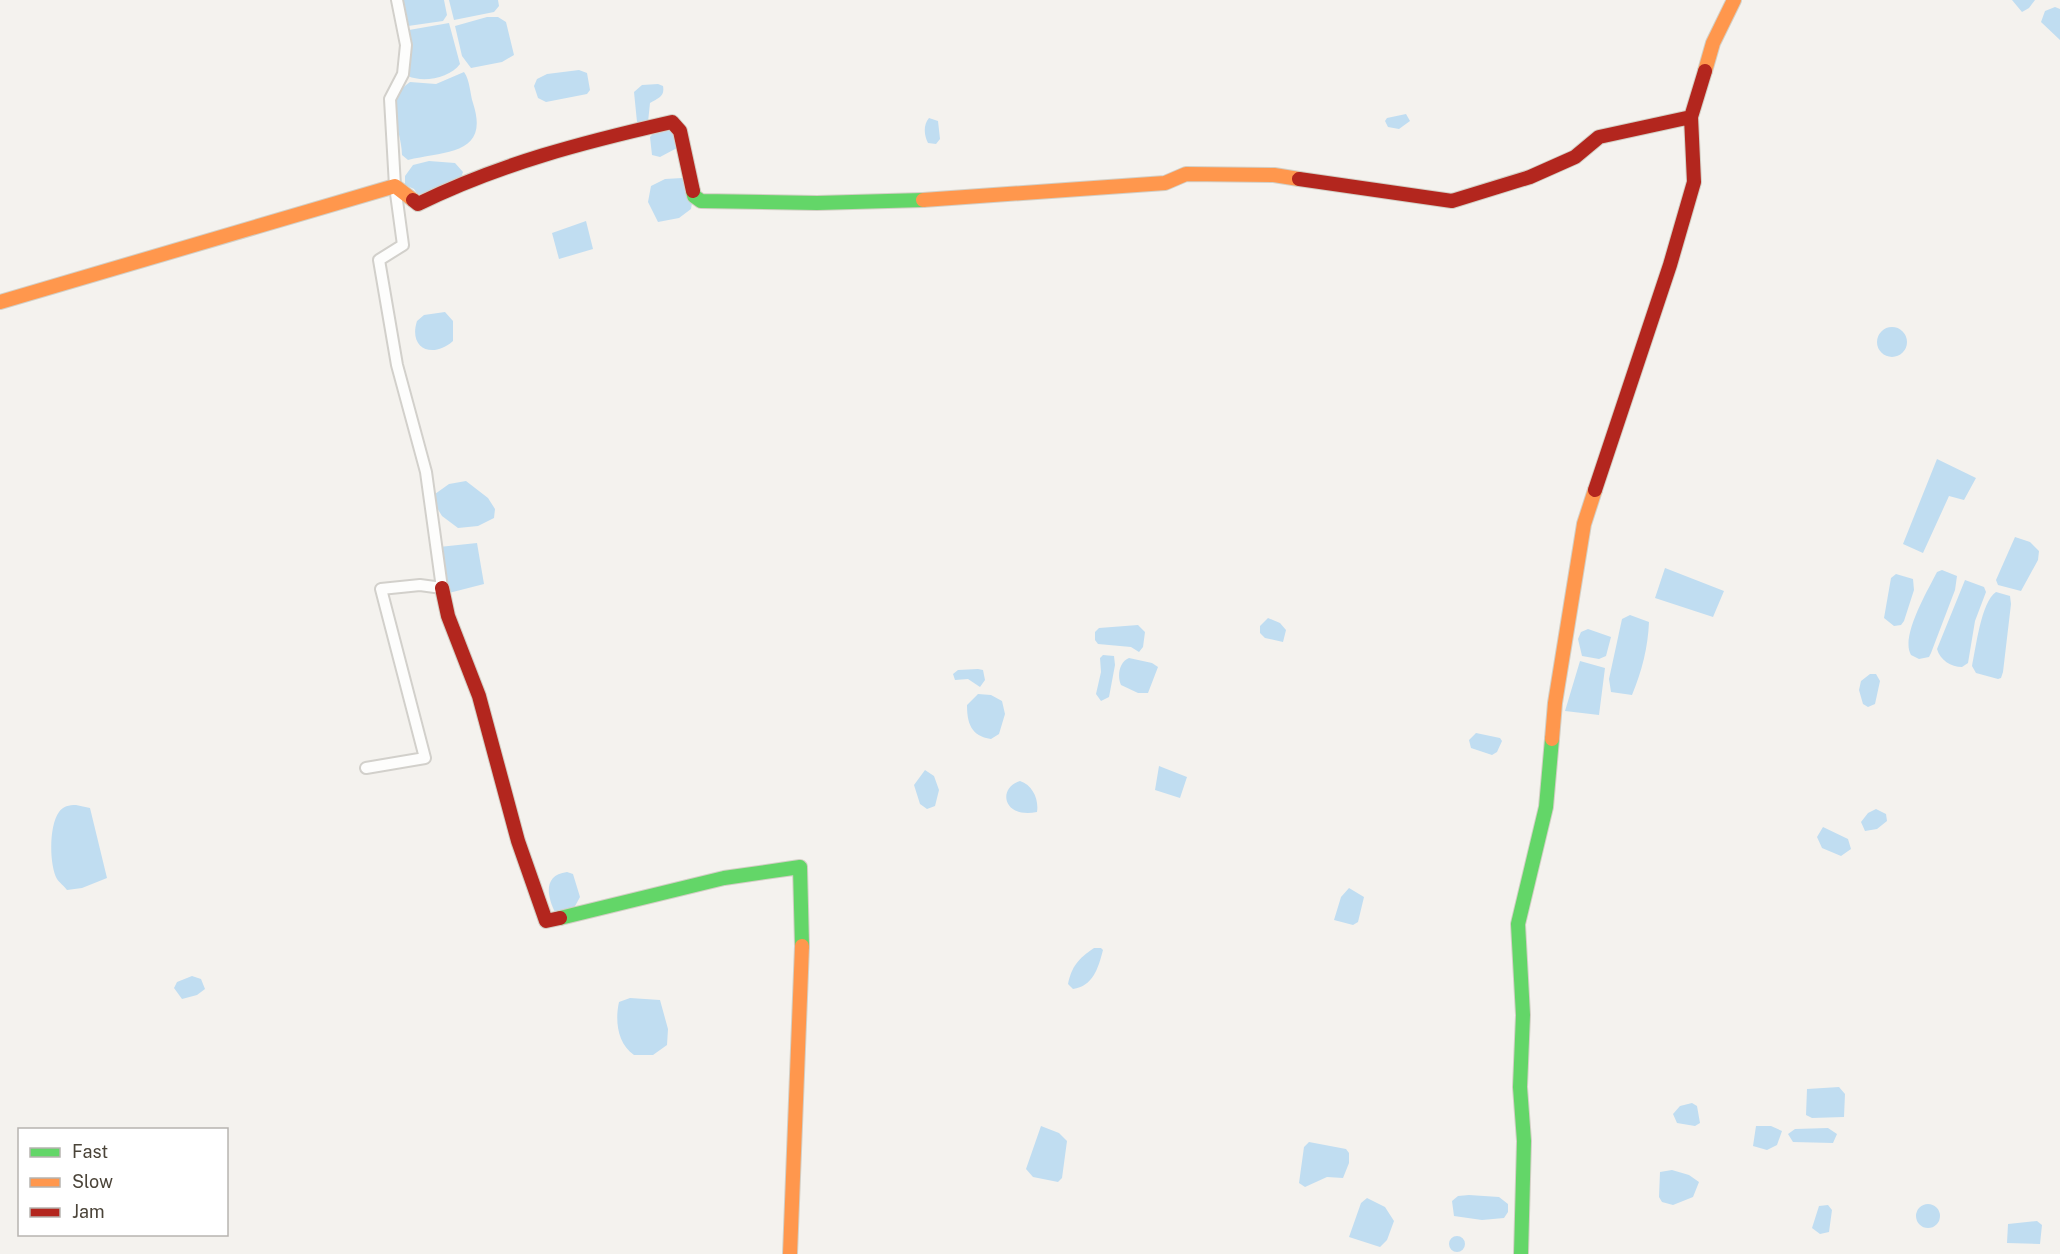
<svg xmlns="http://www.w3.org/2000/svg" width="2060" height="1254" font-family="'Public Sans',sans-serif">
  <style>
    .water { fill: #c0ddf1 }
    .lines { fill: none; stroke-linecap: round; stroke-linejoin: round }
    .street-casing { stroke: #d2d0cb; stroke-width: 14 }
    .fast-casing { stroke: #d3cfc5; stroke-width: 16 }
    .slow-casing { stroke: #d3cfc5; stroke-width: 16 }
    .jam-casing { stroke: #d3cfc5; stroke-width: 16 }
    .street { stroke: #fdfdfc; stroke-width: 10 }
    .fast { stroke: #63d668; stroke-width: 14 }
    .slow { stroke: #ff974d; stroke-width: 14 }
    .jam { stroke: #b3261e; stroke-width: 14 }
  </style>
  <rect width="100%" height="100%" fill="#f4f2ee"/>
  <path class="water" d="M402 0H444L447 15 443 21 408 26 404 22Z
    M449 0H498L499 6 494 12 454 20Z
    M2012 0H2035L2029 8 2022 12Z
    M2055 7 2060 9V40L2041 22 2045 11Z
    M487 17H498L506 22 514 55 502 62 471 68 462 56 455 26Z
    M449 23 460 64C450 78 423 83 408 76L406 74 409 30Z
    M579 70 587 73 590 90 587 94 546 102 538 98 534 86 537 79 547 74Z
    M464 72C470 80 470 94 473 103 490 155 446 151 408 160L402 155C402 131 382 100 410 82L436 84Z
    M658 84 663 86C665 97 658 98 650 103L648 122 639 124 637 122 634 92 642 85Z
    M1406 114 1410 121 1399 129 1388 127 1385 121 1387 118Z
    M929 118 938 121 940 139 936 144 928 143C924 135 923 125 929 118Z
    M668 127 675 133 677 148 660 157 652 155 650 137 657 129Z
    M429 161 455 163 463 172 461 178 418 195 414 189 405 185V176L413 165Z
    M682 178 692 203 691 209 679 218 658 222 648 202 651 186 665 179Z
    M586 221 593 249 559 259 552 233Z
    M445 312 453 321V341C433 359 408 349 417 321L424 315Z
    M1877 342a15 15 0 1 1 30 0a15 15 0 1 1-30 0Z
    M1937 459 1976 478 1964 500 1949 496 1923 553 1903 544Z
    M466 481 488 498 495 509 494 518 478 526 458 528 442 516 434 503 435 494 449 484Z
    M2015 537 2030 542 2039 551 2038 560 2021 591 1998 585 1996 580Z
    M477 543 484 584 445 594 439 547Z
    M1665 568 1724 591 1713 617 1655 598Z
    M1942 570 1957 576 1955 590 1931 653 1929 657 1919 659 1911 655C1900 637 1928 590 1937 572Z
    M1896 574 1913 579 1914 590 1904 621 1901 625 1894 626 1884 618 1891 578Z
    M1965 580 1984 587 1986 592 1975 621 1968 663 1962 667C1951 667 1940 660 1937 649Z
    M1996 592 2010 596 2011 604 2003 672 2001 678 1998 679 1976 673 1972 666C1976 648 1981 602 1996 592Z
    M1630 615 1649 622C1648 647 1642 671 1632 695L1611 692 1609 679 1622 619Z
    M1268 618 1280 623 1286 630 1283 642 1265 638 1260 633V626Z
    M1138 625 1145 632 1143 647 1139 652 1131 647 1098 644 1095 640V632L1099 628Z
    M1588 629 1611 637 1606 656 1599 659 1582 656 1578 639 1581 632Z
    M1103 655 1114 656 1115 665 1109 697 1101 701 1096 694 1101 672 1100 658Z
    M1129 658 1152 663 1158 667 1148 693H1138L1121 685C1117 676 1119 662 1129 658Z
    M1580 661 1605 668 1599 715 1565 711Z
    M978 669 983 670 985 680 980 687 968 679 955 680 953 674 958 670Z
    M1870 674H1876L1880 681 1875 704 1868 707 1863 704 1859 690 1861 681Z
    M978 694 991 695 1002 701 1005 714 999 734 991 739C971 736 967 723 967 705Z
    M1476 733 1500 738 1502 741 1497 752 1492 755 1471 748 1469 740Z
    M1159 766 1187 777 1180 798 1155 790Z
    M925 770 934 776 939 790 935 806 927 809 920 804 914 785Z
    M1020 781C1033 785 1039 800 1037 812 1003 819 997 788 1020 781Z
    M76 805 90 808 107 878 82 888 67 890C64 886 59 882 57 879 49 865 49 825 59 812 63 806 69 805 76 805Z
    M1876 809 1886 814 1887 821 1877 829 1865 831 1861 822 1868 813Z
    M1823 827 1848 839 1851 849 1841 856 1822 848 1817 837Z
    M567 872 573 874 580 897 574 908 555 912C547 896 543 875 567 872Z
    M1349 888 1364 897 1358 922 1353 925 1334 920 1341 897Z
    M1094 948H1101L1103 950C1098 969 1093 986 1073 989L1068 984C1072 966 1078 959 1094 948Z
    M192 976 201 979 205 989 197 995 182 999 174 988 177 982Z
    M630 998 660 1000 668 1029 667 1045 653 1055H634C617 1043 615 1020 619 1002Z
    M1839 1087 1845 1094 1844 1117 1812 1118 1806 1115 1807 1089Z
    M1692 1103 1697 1106 1700 1123 1695 1126 1677 1123 1673 1114 1680 1106Z
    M1041 1126 1059 1133 1067 1141 1062 1178 1058 1182 1033 1177 1026 1169Z
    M1756 1126H1771L1782 1131 1777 1145 1767 1150 1753 1146Z
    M1828 1128 1837 1134 1833 1143 1793 1142 1788 1134 1795 1129Z
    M1309 1142 1346 1149 1349 1153V1163L1343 1178 1327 1177 1305 1187 1299 1183 1304 1147Z
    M1672 1170 1689 1175 1699 1182 1693 1197 1673 1205 1662 1202 1659 1197 1660 1172Z
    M1469 1195 1499 1197 1508 1204V1212L1504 1218 1482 1220 1454 1216 1452 1201 1458 1196Z
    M1367 1198 1385 1207 1394 1221 1387 1240 1380 1247 1349 1237 1361 1203Z
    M1916 1216a12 12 0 1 1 24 0a12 12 0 1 1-24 0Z
    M1828 1205 1832 1210 1829 1232 1820 1234 1812 1228 1819 1206Z
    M2037 1221 2042 1225 2040 1244 2007 1243 2008 1224Z
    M1449 1244a8 8 0 1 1 16 0a8 8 0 1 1-16 0Z"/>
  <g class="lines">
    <g class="street-casing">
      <path id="street" d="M366 768 425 758 381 589 420 585 442 588 426 472 397 365 379 260 403 245 395 186 390 99 403 74 406 45 397 0"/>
    </g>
    <g class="fast-casing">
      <path id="fast" d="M693 191 694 196 701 201 817 203 923 200
        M560 918 724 878 800 867 802 946
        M1521 1254 1524 1141 1520 1087 1523 1015 1518 924 1546 807 1552 739"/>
    </g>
    <g class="slow-casing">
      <path id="slow" d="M1705 71 1713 43 1734 0
        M923 200 1165 183 1186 174 1274 175 1299 179
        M0 302 395 186 413 200
        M1552 739 1555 703 1584 524 1595 490
        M790 1254 802 946"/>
    </g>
    <g class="jam-casing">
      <path id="jam" d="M1299 179 1452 201 1530 177 1575 157 1599 137 1691 117
        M413 200 418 204C499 164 584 142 672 122L680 131 693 191
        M1595 490 1670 265 1694 182 1691 117 1705 71
        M442 588 448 616 479 696 518 841 546 921 560 918"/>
    </g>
    <use href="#street" class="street"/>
    <use href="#fast" class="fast"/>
    <use href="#slow" class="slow"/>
    <use href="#jam" class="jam"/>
  </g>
  <rect x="18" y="1128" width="210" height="108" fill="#ffffff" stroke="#b7b4b0" stroke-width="1.5"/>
  <rect x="30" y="1148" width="30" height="9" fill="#63d668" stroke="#b7b4b0" stroke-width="1.5"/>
  <text x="72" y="1158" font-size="18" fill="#4b4439">Fast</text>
  <rect x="30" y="1178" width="30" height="9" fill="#ff974d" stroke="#b7b4b0" stroke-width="1.5"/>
  <text x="72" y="1188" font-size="18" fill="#4b4439">Slow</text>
  <rect x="30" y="1208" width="30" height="9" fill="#b3261e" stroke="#b7b4b0" stroke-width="1.5"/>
  <text x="72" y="1218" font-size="18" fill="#4b4439">Jam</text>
</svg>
